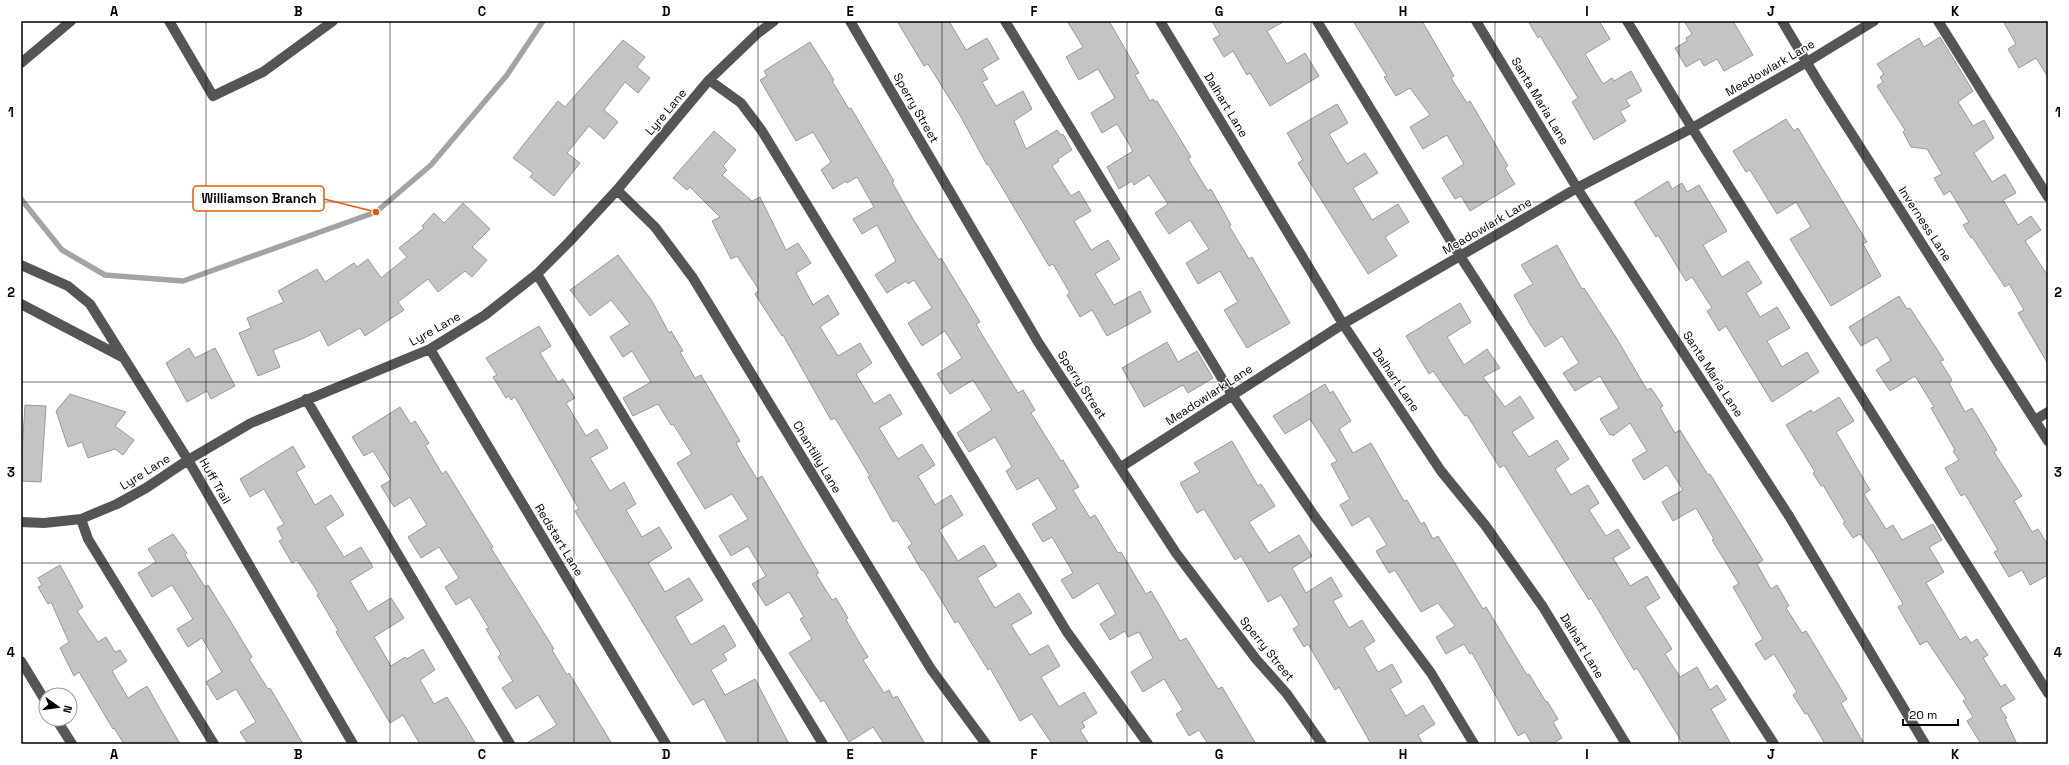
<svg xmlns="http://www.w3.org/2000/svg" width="2069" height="765" font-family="'Space Grotesk',sans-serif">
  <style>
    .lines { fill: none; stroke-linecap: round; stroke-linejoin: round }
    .stream { stroke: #a3a3a3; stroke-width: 5.5 }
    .building { fill: #c4c4c4; stroke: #999 }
    .minor { stroke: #555; stroke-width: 10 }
    .grid { fill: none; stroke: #000; stroke-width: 1; stroke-opacity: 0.55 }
    .labels { text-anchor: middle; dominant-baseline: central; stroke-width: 3; stroke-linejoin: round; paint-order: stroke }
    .street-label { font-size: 12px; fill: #000; stroke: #fff }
    .leader { fill: none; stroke: #e8590c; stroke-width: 1.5 }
    .callout-dot { fill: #e8590c; stroke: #fff; stroke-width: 1.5 }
    .callout { fill: #fff; stroke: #e8590c; stroke-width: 1.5 }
    .callout-label { font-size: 13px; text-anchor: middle; font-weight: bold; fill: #000 }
    .neatline { fill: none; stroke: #000; stroke-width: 1.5 }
    .grid-label { font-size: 13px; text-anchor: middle; font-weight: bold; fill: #000 }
  </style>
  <rect width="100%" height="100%" fill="#fff"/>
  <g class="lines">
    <path class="stream" d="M21 199 62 250 105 275 183 281 376 212 431 165 507 75 543 21"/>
  </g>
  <path class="building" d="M897 21H949L966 50 987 38 999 59 982 69 988 79 982 82 996 106 1023 91 1032 109 1014 121 1026 149 1057 130 1061 135 1063 134 1072 150 1058 159 1059 161 1052 166 1071 196 1079 191 1091 211 1074 221 1091 250 1108 240 1120 259 1095 274 1114 305 1140 291 1151 312 1107 336 1092 310 1080 317 1067 295 1070 293 1053 264 1049 266 988 164 987 165 961 117 928 64 924 66Z
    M1067 21H1109L1139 73 1135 75 1150 101 1153 99 1155 102 1157 101 1191 157 1188 159 1208 191 1211 189 1231 225 1229 226 1249 259 1252 257 1290 323 1247 348 1224 310 1238 302 1220 271 1198 284 1186 263 1209 249 1190 220 1169 234 1155 213 1168 204 1149 175 1134 185 1132 181 1119 189 1107 167 1133 151 1117 124 1102 133 1091 113 1115 98 1098 69 1079 80 1066 57 1083 47Z
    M1212 21H1285L1267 31 1287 64 1305 53 1319 76 1270 106 1250 73 1247 75 1233 51 1224 57 1213 39 1220 35Z
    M1353 21H1422L1454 76 1451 78 1467 103 1470 101 1508 166 1505 168 1515 184 1470 211 1461 196 1455 199 1442 178 1464 164 1447 135 1423 149 1410 127 1430 115 1410 88 1396 96 1384 77 1387 76Z
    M1528 21H1599L1610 39 1585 54 1603 84 1612 78 1614 81 1631 71 1642 91 1626 100 1630 106 1620 111 1626 121 1594 140 1572 102 1578 98 1540 36 1538 38Z
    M1684 21H1733L1753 55 1724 71 1717 59 1704 66 1700 59 1686 67 1675 48 1687 41 1686 38 1692 34Z
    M2003 21H2048V77L2036 58 2019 68 2008 49 2016 44Z
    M1940 37 1973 91 1958 102 1973 126 1984 120 1994 138 1974 153 1992 182 2005 174 2016 193 2003 200 2018 225 2031 216 2041 230 2025 241 2048 276V364L2018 313 2024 310 2009 284 2005 287 1972 237 1971 238 1963 225 1969 222 1950 191 1944 195 1934 178 1942 174 1927 149 1911 147 1903 132 1905 130 1877 86 1883 82 1880 77 1884 74 1877 64 1919 38 1924 47Z
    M623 40 645 57 637 67 650 78 638 93 625 82 604 110 618 122 604 139 589 126 567 153 580 163 554 196 530 177 533 173 513 158 558 101 565 107Z
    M810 42 834 80 832 81 849 109 851 108 894 181 892 182 913 219 939 260 941 258 980 322 976 324 981 333 1018 393 1023 390 1035 410 1031 413 1061 461 1063 460 1079 487 1073 490 1090 518 1095 515 1118 553 1121 552 1146 594 1151 591 1180 641 1186 638 1218 689 1222 687 1256 744H1208L1199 730 1189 736 1176 714 1183 710 1164 679 1143 692 1131 672 1153 658 1139 632 1128 637 1125 631 1110 640 1100 624 1116 614 1098 583 1073 599 1061 580 1073 573 1052 537 1043 542 1032 524 1057 509 1038 478 1017 490 1006 471 1012 467 995 437 969 452 957 433 992 410 973 380 950 394 937 374 962 358 945 331 922 346 908 323 932 308 914 280 908 284 906 281 887 293 875 275 896 261 877 225 862 234 853 219 874 207 857 177 847 183 846 181 833 189 821 170 831 162 813 132 796 141 760 80 767 76 764 71Z
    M1337 104 1348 123 1329 134 1347 164 1365 153 1378 173 1353 188 1372 220 1398 204 1409 222 1385 237 1397 256 1368 274 1298 163 1303 160 1287 133Z
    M1786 119 1794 131 1798 128 1867 242 1863 244 1881 276 1831 306 1790 239 1811 227 1796 202 1777 214 1750 170 1746 172 1733 151Z
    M714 131 736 150 723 166 727 170 722 175 752 201 760 197 786 250 798 243 811 263 796 273 813 305 828 295 839 314 820 327 838 356 860 343 872 363 856 374 874 404 890 394 902 414 879 428 898 459 922 444 935 465 918 476 935 505 951 495 963 515 939 530 958 561 984 545 997 566 977 578 995 608 1019 593 1032 613 1011 625 1030 655 1048 645 1060 666 1041 677 1059 707 1084 692 1097 713 1082 722 1085 727 1080 730 1089 744H1052L1032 714 1020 721 990 668 988 670 958 621 955 623 923 570 922 571 908 547 912 544 897 520 893 522 868 477 870 476 835 418 831 420 783 335 782 336 755 294 759 290 737 256 731 259 712 221 720 217 690 187 687 190 673 178Z
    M1668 181 1672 189 1682 183 1687 192 1699 185 1727 231 1703 245 1722 277 1748 261 1762 283 1746 293 1760 317 1777 307 1790 328 1767 341 1782 367 1807 352 1819 372 1772 402 1726 326 1719 331 1707 311 1712 308 1692 277 1686 281 1658 235 1656 237 1634 202Z
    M463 203 490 229 472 247 487 260 472 277 465 271 438 292 428 279 398 302 404 310 365 336 360 328 328 346 320 330 304 338 273 350 280 367 258 376 239 333 251 328 247 318 284 302 278 291 317 269 325 282 354 263 357 267 368 259 381 278 407 257 399 248 424 228 422 226 434 213 444 223Z
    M1557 245 1582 289 1584 288 1617 339 1647 390 1651 388 1663 406 1660 408 1675 433 1680 430 1708 475 1710 474 1763 560 1757 564 1771 589 1777 585 1789 606 1786 608 1802 633 1806 631 1847 699 1841 703 1864 744H1825L1807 713 1805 714 1793 695 1797 692 1774 654 1765 660 1755 644 1763 639 1733 587 1739 584 1712 540 1714 539 1696 508 1673 521 1662 502 1683 490 1667 465 1644 480 1632 460 1647 451 1630 423 1613 436 1612 434 1610 435 1600 419 1619 408 1600 376 1575 391 1563 373 1579 363 1562 336 1545 347 1530 324 1514 295 1533 284 1521 265Z
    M618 255 652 301 669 333 671 331 683 351 680 352 695 378 701 375 740 441 736 443 740 451 757 479 762 476 819 573 816 574 832 600 836 598 848 618 846 620 868 657 863 660 884 693 889 690 893 698 897 696 925 744H884L873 727 849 742 824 700 821 702 789 653 812 639 800 619 804 617 789 592 766 606 752 584 766 576 748 546 731 556 719 536 748 519 732 494 705 509 677 463 692 454 673 424 671 425 658 404 633 416 623 398 651 382 632 351 623 357 610 337 630 324 611 300 590 316 570 290Z
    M1899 296 1907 309 1910 308 1944 360 1940 361 1952 380 1949 383 1965 412 1972 408 1997 450 1994 452 2022 496 2014 501 2032 532 2038 529 2048 545V575L2030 585 2022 570 2009 577 1994 552 1998 550 1965 494 1961 496 1945 468 1959 460 1953 451 1955 450 1931 408 1934 407 1915 376 1890 391 1876 370 1891 360 1877 337 1861 346 1849 327Z
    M1460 303 1471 322 1447 337 1464 365 1487 349 1500 368 1483 377 1505 407 1520 396 1534 418 1512 432 1529 457 1557 440 1569 459 1555 469 1571 495 1588 485 1599 503 1589 510 1606 536 1618 529 1630 548 1613 558 1630 586 1647 576 1660 598 1645 607 1672 649 1665 654 1680 677 1697 667 1710 690 1717 685 1726 700 1711 709 1731 744H1683L1637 668 1634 670 1591 598 1589 600 1504 465 1500 468 1467 415 1465 416 1433 371 1429 374 1406 336Z
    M539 326 551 346 540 353 558 382 563 379 575 398 566 403 586 436 597 429 608 448 590 458 610 491 624 482 636 504 626 510 642 537 659 527 672 548 648 563 665 592 689 578 703 600 675 617 691 645 724 625 736 646 723 654 727 660 711 670 725 695 755 679 789 744H728L704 699 693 705 575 511 579 509 515 397 511 400 509 396 506 398 493 377 497 375 486 358Z
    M1167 342 1178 362 1197 351 1213 378 1188 393 1183 385 1144 407 1122 368Z
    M189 348 195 358 215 348 235 386 211 399 207 391 187 402 166 363Z
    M1325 384 1330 393 1333 391 1351 421 1339 429 1353 453 1371 443 1404 501 1407 500 1421 524 1424 522 1433 539 1438 536 1483 609 1486 607 1527 675 1529 674 1546 702 1547 701 1558 719 1553 722 1562 738 1552 744H1532L1525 732 1518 736 1472 653 1470 654 1464 644 1446 654 1436 637 1455 626 1438 603 1421 612 1395 570 1389 573 1376 551 1387 545 1369 516 1352 526 1340 505 1350 499 1331 464 1337 461 1310 419 1285 434 1273 416Z
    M70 394 126 412 115 426 134 440 123 455 115 449 88 458 82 442 68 447 56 411Z
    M1839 397 1854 421 1836 432 1870 490 1864 494 1886 529 1893 525 1902 540 1933 524 1942 540 1929 547 1944 572 1926 583 1960 640 1966 636 1971 643 1977 639 1988 655 1983 658 2001 687 2005 684 2015 699 2000 708 2007 718 2005 719 2017 744H1981L1967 721 1973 717 1963 701 1966 699 1927 641 1920 645 1898 607 1903 604 1873 552 1860 534 1853 538 1843 523 1845 522 1823 485 1821 486 1813 473 1815 472 1786 425 1811 410 1813 413Z
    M25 405 46 406 41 482 21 481V452H22Z
    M400 407 411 424 415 421 429 443 425 446 427 448 442 474 446 471 493 547 491 548 554 649 552 650 567 675 569 673 612 744H525L557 725 538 695 516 709 502 688 513 681 498 657 501 654 486 629 489 628 470 597 456 605 445 587 459 578 439 547 421 558 408 537 427 525 410 497 394 507 381 486 391 480 373 451 364 456 352 437Z
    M1232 441 1258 486 1261 484 1275 506 1249 522 1269 553 1299 535 1312 556 1292 568 1306 593 1331 577 1342 596 1333 601 1349 628 1362 620 1375 641 1364 648 1378 672 1392 664 1402 682 1390 689 1406 716 1423 705 1435 724 1418 735 1423 744H1371L1339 687 1335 690 1308 644 1304 647 1293 629 1299 625 1281 595 1268 602 1241 556 1235 560 1204 509 1197 513 1180 483 1200 472 1194 463Z
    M293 446 305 467 296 472 315 505 331 495 344 515 325 527 344 557 361 547 373 567 350 581 368 612 391 598 404 618 374 637 391 666 405 657 407 659 423 649 435 670 420 680 434 704 447 697 476 744H420L403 715 390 723 336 632 338 630 317 595 319 594 297 560 292 563 279 541 283 539 277 528 284 524 264 489 250 497 240 479Z
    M173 534 187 553 185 555 205 587 208 585 231 622 252 657 249 659 268 689 270 688 303 744H248L240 732 256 722 236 689 217 700 206 682 222 672 202 638 188 647 177 629 193 619 172 585 152 597 138 573 156 562 148 549Z
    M60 565 83 607 77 611 98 642 106 637 115 652 120 650 127 661 112 671 128 698 147 686 180 744H124L114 728 113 729 79 672 74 676 60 648 69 642 51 602 48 604 38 587 42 585 38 578Z"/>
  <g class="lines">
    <path class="minor" d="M169 21 213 96 263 72 333 21
      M850 21 1038 342 1176 553 1256 659 1287 694 1322 744
      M1005 21 1232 395 1315 517 1431 673 1474 744
      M1160 21 1343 324 1441 471 1485 525 1543 607 1626 744
      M1317 21 1460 256 1774 744
      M1476 21 1577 188 1789 516 1925 744
      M1627 21 1692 128 2048 693
      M1782 21 1819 83 2048 441
      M1938 21 2048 197
      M21 63 71 21
      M709 80 741 103 762 131 1067 632 1148 744
      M617 190 655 227 693 278 931 669 986 744
      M21 265 68 286 90 304 188 460 353 744
      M537 274 823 744
      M21 304 124 358
      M430 349 666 744
      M306 399 510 744
      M2035 420 2048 412
      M1121 467 1343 324 1577 188 1692 128 1807 62 1874 21
      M81 519 88 539 214 744
      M21 522 44 523 81 519 117 504 146 488 188 460 251 423 430 349 485 315 537 274 569 242 617 190 709 80 758 33 774 21
      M21 661 46 702
      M56 719 72 744"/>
  </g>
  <path class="grid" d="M206 21V744M390 21V744M574 21V744M758 21V744M942 21V744M1127 21V744M1311 21V744M1495 21V744M1679 21V744M1863 21V744M21 202H2048M21 382H2048M21 563H2048"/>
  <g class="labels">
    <g class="street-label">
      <text transform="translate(1770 68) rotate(-30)">Meadowlark Lane</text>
      <text transform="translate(1540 101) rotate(59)">Santa Maria Lane</text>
      <text transform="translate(1226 105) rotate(59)">Dalhart Lane</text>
      <text transform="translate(916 108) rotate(60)">Sperry Street</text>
      <text transform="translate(666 112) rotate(-50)">Lyre Lane</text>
      <text transform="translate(1925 224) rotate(57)">Inverness Lane</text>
      <text transform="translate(1487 226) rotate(-30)">Meadowlark Lane</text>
      <text transform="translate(435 329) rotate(-29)">Lyre Lane</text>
      <text transform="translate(1713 374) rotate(57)">Santa Maria Lane</text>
      <text transform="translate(1396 380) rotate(56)">Dalhart Lane</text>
      <text transform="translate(1082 385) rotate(57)">Sperry Street</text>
      <text transform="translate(1209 395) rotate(-33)">Meadowlark Lane</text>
      <text transform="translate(817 457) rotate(59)">Chantilly Lane</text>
      <text transform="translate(145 472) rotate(-32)">Lyre Lane</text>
      <text transform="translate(215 481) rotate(60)">Huff Trail</text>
      <text transform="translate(559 540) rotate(59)">Redstart Lane</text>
      <text transform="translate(1582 646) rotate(59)">Dalhart Lane</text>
      <text transform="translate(1267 649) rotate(51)">Sperry Street</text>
    </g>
  </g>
  <path class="leader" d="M376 212L324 199"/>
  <circle class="callout-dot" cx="376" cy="212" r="4"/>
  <rect class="callout" x="193" y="186" width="131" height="25" rx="4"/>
  <g class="callout-label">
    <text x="259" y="203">Williamson Branch</text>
  </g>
  <rect width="2069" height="765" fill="none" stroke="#ffffff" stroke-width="44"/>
  <g transform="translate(58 707) rotate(104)"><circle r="19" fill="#ffffff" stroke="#999999"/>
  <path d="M0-3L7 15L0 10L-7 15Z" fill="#000000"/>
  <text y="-6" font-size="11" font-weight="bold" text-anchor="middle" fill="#000000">N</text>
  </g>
  <path d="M1903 719v6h55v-6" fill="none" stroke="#000000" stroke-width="2"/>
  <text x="1909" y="719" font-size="12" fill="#000000" stroke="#ffffff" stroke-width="3" paint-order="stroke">20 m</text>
  <rect x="22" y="22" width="2025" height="721" class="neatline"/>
  <g class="grid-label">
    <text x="114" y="16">A</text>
    <text x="298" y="16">B</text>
    <text x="482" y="16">C</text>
    <text x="666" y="16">D</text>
    <text x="850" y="16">E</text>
    <text x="1034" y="16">F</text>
    <text x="1219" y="16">G</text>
    <text x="1403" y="16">H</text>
    <text x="1587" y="16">I</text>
    <text x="1771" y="16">J</text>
    <text x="1955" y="16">K</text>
    <text x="11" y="117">1</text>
    <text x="2058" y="117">1</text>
    <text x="11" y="297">2</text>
    <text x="2058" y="297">2</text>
    <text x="11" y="477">3</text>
    <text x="2058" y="477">3</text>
    <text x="11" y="657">4</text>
    <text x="2058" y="657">4</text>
    <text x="114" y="759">A</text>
    <text x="298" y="759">B</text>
    <text x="482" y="759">C</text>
    <text x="666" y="759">D</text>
    <text x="850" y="759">E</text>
    <text x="1034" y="759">F</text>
    <text x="1219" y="759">G</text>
    <text x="1403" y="759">H</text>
    <text x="1587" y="759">I</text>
    <text x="1771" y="759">J</text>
    <text x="1955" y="759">K</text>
  </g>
</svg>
